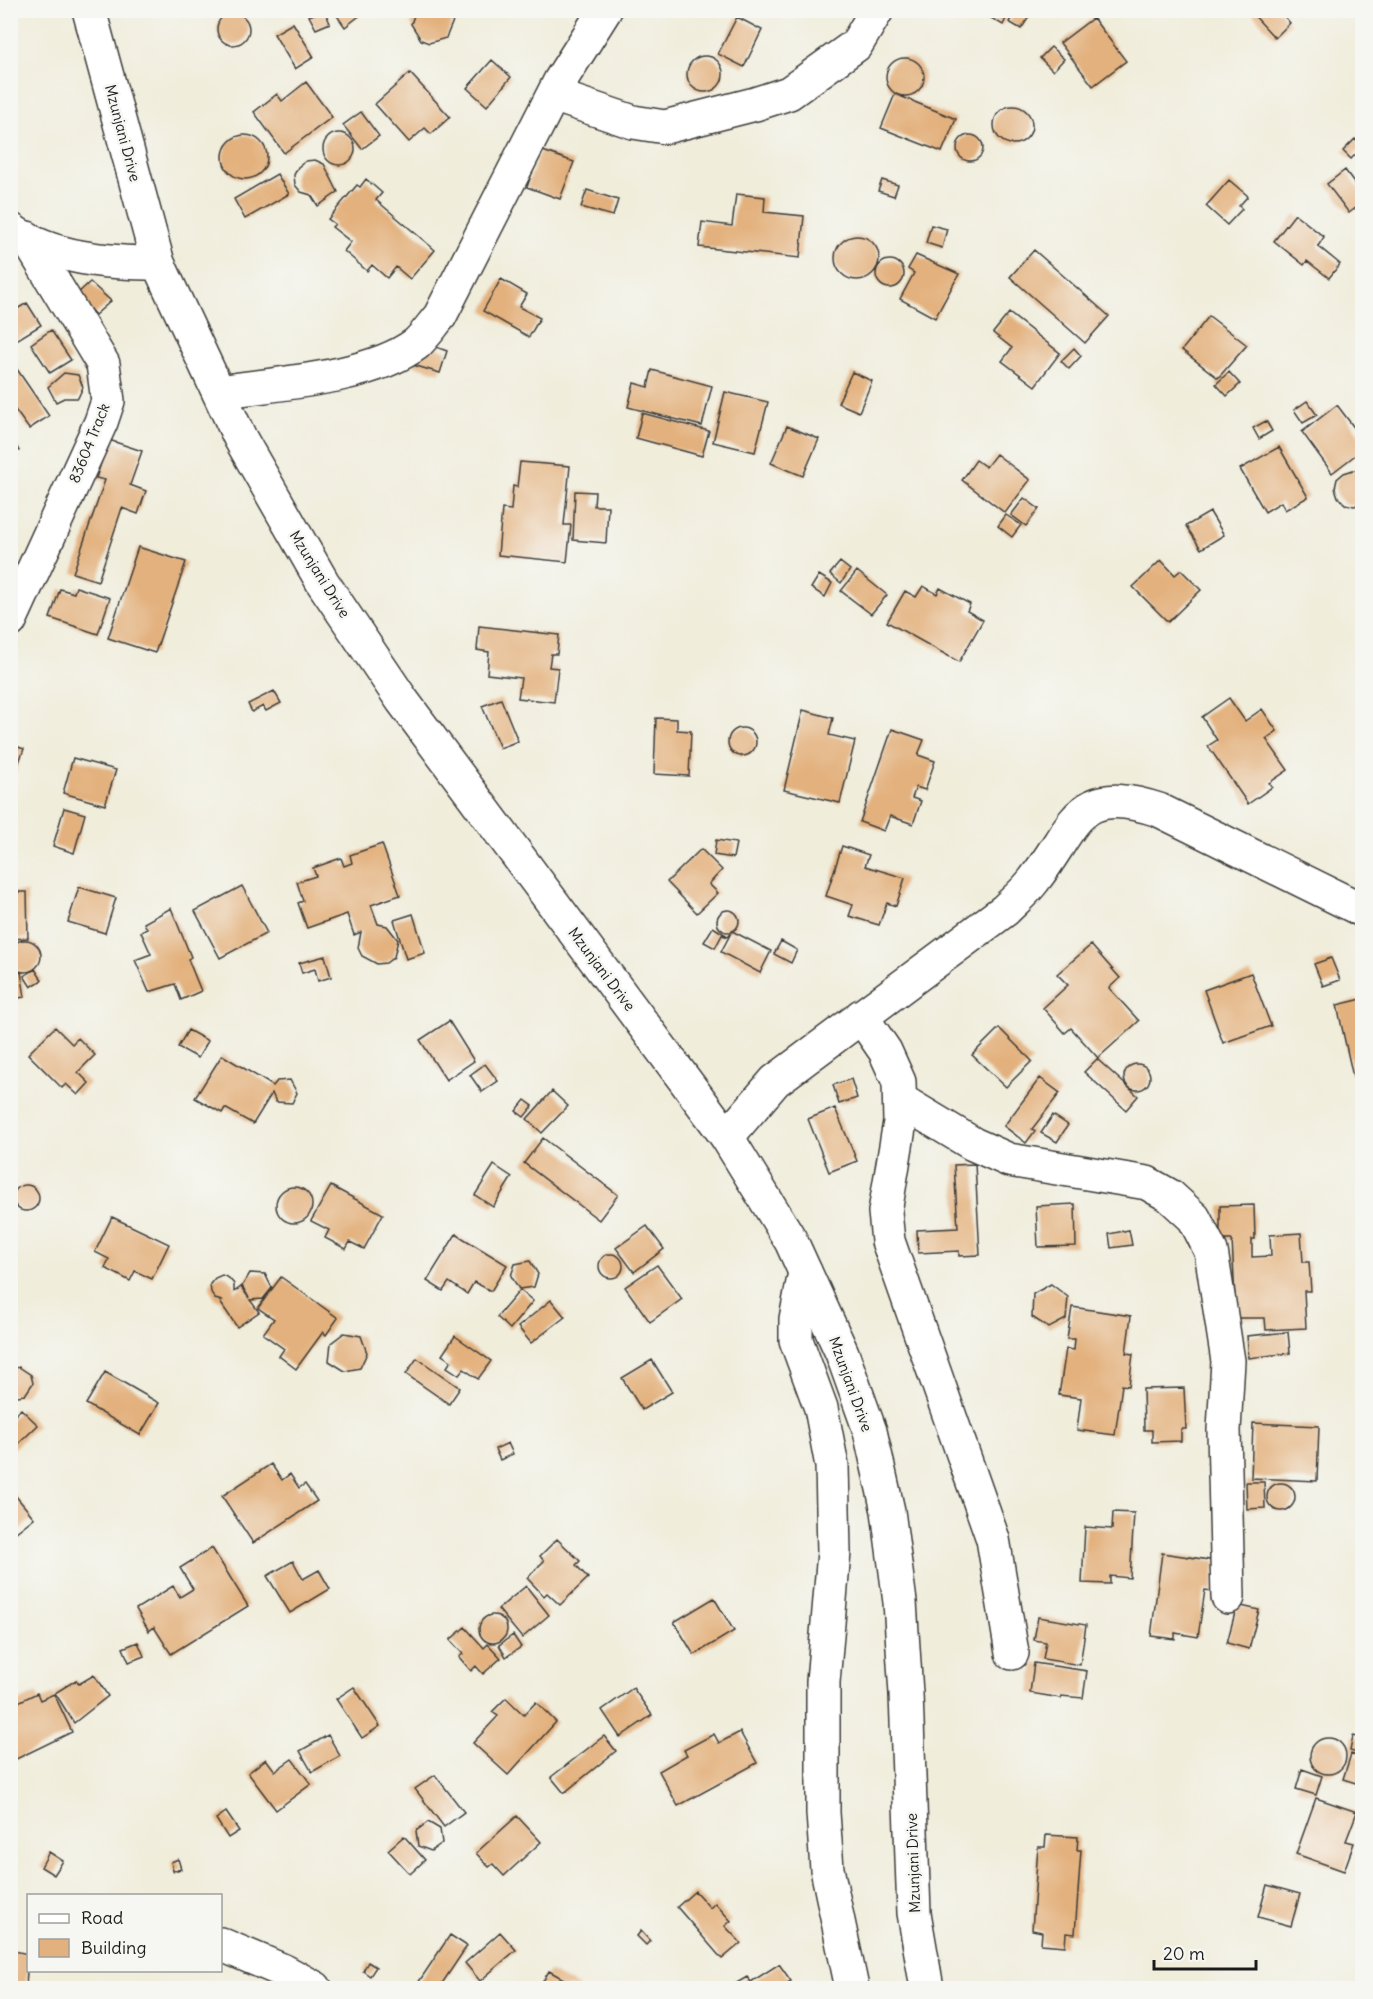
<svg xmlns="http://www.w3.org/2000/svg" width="1373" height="1999" font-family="Delius,sans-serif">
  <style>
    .building { fill: #e3b17d }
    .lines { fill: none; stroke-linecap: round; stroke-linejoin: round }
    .street-casing { stroke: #3c3b39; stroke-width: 36 }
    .secondary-casing { stroke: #3c3b39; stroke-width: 36 }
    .street { stroke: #fff; stroke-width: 33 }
    .secondary { stroke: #fff; stroke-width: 33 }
    .labels { text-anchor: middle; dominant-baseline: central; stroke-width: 5; stroke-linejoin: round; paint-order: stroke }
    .street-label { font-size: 15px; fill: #1c1c1c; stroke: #f6f6f2 }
  </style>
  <rect width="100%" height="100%" fill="#f6f6f2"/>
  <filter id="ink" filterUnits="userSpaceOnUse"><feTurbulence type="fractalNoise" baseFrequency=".0167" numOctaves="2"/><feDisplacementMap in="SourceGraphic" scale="12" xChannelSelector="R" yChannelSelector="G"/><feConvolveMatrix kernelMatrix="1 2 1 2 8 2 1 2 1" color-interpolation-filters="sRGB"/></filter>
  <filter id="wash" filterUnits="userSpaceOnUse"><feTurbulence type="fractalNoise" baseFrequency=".008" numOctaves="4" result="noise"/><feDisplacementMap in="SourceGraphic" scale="24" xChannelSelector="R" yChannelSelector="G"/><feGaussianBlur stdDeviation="1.35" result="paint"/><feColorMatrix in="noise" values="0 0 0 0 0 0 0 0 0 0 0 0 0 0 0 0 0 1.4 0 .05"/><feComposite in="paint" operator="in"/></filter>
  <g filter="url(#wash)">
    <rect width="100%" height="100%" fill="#f0eddb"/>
    <g id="blocks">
      <path class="building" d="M324 10 330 23 316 29 309 16Z
        M333 10H367L345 27Z
        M416 10H448L453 21 446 38 429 43 421 40 411 24Z
        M977 10H1010L1003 25Z
        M1016 10 1029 17 1021 29 1009 22Z
        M1249 10H1279L1290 23 1275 38Z
        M217 29a16 16 0 1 1 32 0a16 16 0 1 1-32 0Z
        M737 17 762 30 744 67 718 54Z
        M1093 18 1126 61 1093 86 1060 43Z
        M293 23 314 57 295 69 274 34Z
        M1051 47 1064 59 1053 71 1040 58Z
        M687 74a18 18 0 1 1 36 0a18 18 0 1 1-36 0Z
        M886 77a19 19 0 1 1 38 0a19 19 0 1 1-38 0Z
        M492 60 511 77 487 106 467 88Z
        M410 73 450 117 431 134 425 128 409 142 375 104Z
        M306 82 332 117 284 153 254 112 277 94 282 101Z
        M895 94 956 119 942 152 881 128Z
        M994 125a19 19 0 1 1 38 0a19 19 0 1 1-38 0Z
        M361 112 379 136 362 149 343 125Z
        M323 149a16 16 0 1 1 32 0a16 16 0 1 1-32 0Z
        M957 148a13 13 0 1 1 26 0a13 13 0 1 1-26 0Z
        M223 157a22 22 0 1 1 44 0a22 22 0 1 1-44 0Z
        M1355 139 1362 148 1351 159 1343 151Z
        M540 150 574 162 560 199 527 187Z
        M315 160 324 164 338 192 318 206 311 195 301 192 295 185 294 175 298 167 306 161Z
        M1345 170 1362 193V203L1349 213 1327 184Z
        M277 174 289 194 245 219 234 199Z
        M366 179 382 193 376 200 435 250 410 279 396 267 387 278 372 265 367 271 344 251 351 242 332 227 335 224 328 219 357 185 360 187Z
        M882 180 898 185 894 196 878 191Z
        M1229 180 1248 196 1239 206 1242 209 1227 225 1206 206Z
        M587 190 618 200 613 216 581 207Z
        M736 194 765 197 764 212 804 216 800 258 699 247 702 222 732 226Z
        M1295 214 1324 237 1318 246 1340 264 1329 278 1307 261 1304 265 1274 241Z
        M931 225 947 229 942 248 926 243Z
        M835 258a22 22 0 1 1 44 0a22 22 0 1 1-44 0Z
        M1034 250 1109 316 1085 343 1010 277Z
        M916 255 959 274 935 318 900 299 914 273 908 269Z
        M876 274a14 14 0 1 1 28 0a14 14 0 1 1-28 0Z
        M501 279 527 294 519 307 540 318 529 337 483 311Z
        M90 282 111 301 95 315 77 294Z
        M27 303 41 325 10 344V313Z
        M1009 313 1060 353 1035 386 1002 361 1012 348 993 333Z
        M1209 316 1247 345 1218 378 1182 350Z
        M51 330 71 360 50 373 31 344Z
        M428 344 447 351 440 373 413 365Z
        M1074 348 1081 356 1069 369 1061 361Z
        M10 359 49 416 29 429 10 403Z
        M652 370 712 386 702 426 628 407 634 383 648 387Z
        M852 372 872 381 859 412 838 403Z
        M1229 372 1240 384 1227 396 1216 384Z
        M64 373 78 375 83 387 78 398H64L56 402 48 387Z
        M725 392 768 402 755 452 713 442Z
        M1307 401 1317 415 1303 423 1294 410Z
        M1337 405 1362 438V450L1332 473 1302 432Z
        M642 413 709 431 702 456 636 438Z
        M1266 421 1272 431 1259 439 1253 428Z
        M787 426 819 439 803 476 771 463Z
        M10 434 19 451 10 455Z
        M109 440 142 451 130 485 146 491 138 514 122 508 98 581 73 573 105 480 96 478Z
        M1279 447 1308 497 1285 510 1281 502 1265 512 1240 469Z
        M996 454 1030 480 1005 513 962 480 976 460 986 467Z
        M520 462 570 466 564 525H571L567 562 498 555 502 509 511 510 513 486 517 487Z
        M1353 470 1362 472V504L1354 506 1345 504 1338 497 1335 488 1337 479 1344 473Z
        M575 491 595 492 594 506H608L606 543 573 540Z
        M1024 498 1039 509 1026 526 1011 515Z
        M1210 512 1224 535 1201 549 1186 526Z
        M1006 515 1021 525 1012 537 998 526Z
        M138 547 186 562 155 653 108 638Z
        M1161 560 1175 575 1181 570 1201 590 1168 622 1133 587Z
        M840 562 850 570 841 583 830 574Z
        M857 571 887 595 871 614 841 591Z
        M819 575 832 583 825 597 811 588Z
        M923 586 937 594 940 588 970 604 967 611 983 620 959 662 887 622 905 591 916 597Z
        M76 587 110 598 98 634 50 618 60 589 74 593Z
        M479 626 559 635 557 654H551L549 667 558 668 554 702 518 698 521 678 487 674 489 652 477 650Z
        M274 691 281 703 266 711 263 706 252 712 248 704Z
        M1229 698 1245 721 1262 709 1277 731 1266 739 1288 770 1269 783 1272 787 1248 804 1208 746 1217 740 1202 717Z
        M501 699 518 741 500 748 482 706Z
        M803 710 833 718 829 735 855 741 840 803 784 790Z
        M656 718 677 719V730L691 731 689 776 654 774Z
        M728 742a14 14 0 1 1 28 0a14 14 0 1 1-28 0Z
        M892 729 924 740 918 755 935 761 925 790 916 787 912 798 921 801 913 824 890 816 884 831 860 822Z
        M10 744 24 749 11 783H10Z
        M73 758 116 770 105 805 63 793Z
        M64 808 85 814 74 853 53 846Z
        M716 840 736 843 733 858 714 855Z
        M382 844 400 895 371 905 378 924 387 926 398 940 394 957 386 963 377 964 362 956 358 948 361 932 354 935 347 914 307 928 298 903 303 901 297 882 316 876 313 868 341 858 344 866 352 863 350 855Z
        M842 846 869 855 865 866 905 878 896 906 887 903 879 925 849 916 853 905 826 896Z
        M701 849 722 870 709 884 718 893 697 913 667 882Z
        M242 886 267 933 220 958 195 911Z
        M79 887 116 898 105 933 68 922Z
        M10 892H27L28 938 10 939Z
        M171 908 191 957 188 959 201 991 181 1000 175 984 149 992 135 960 151 954 141 932 147 929 144 923Z
        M717 921a11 11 0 1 1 22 0a11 11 0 1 1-22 0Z
        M413 914 425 953 406 959 394 920Z
        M713 927 729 937 722 935 715 948 704 942Z
        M732 931 771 951 760 973 721 952Z
        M9 956a16 16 0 1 1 32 0a16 16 0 1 1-32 0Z
        M781 941 797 950 791 963 774 954Z
        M1091 945 1120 978 1109 988 1139 1021 1098 1058 1071 1028 1065 1033 1043 1008 1068 985 1057 974Z
        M325 956 331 977 318 981 315 969 302 973 299 963Z
        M1331 958 1340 980 1323 986 1314 964Z
        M35 969 42 980 31 987 24 976Z
        M21 972 25 997 10 999V974Z
        M1251 973 1271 1026 1223 1043 1204 990Z
        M1362 999V1075L1353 1077 1337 1005Z
        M449 1021 474 1061 446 1080 420 1040Z
        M55 1027 72 1044 78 1038 95 1055 78 1072 89 1083 78 1095 66 1084 62 1088 28 1054Z
        M999 1028 1032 1061 1006 1087 972 1055Z
        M188 1030 208 1041 198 1058 178 1047Z
        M222 1055 273 1086 277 1081 290 1080 297 1093 292 1103 276 1102 272 1093 253 1124 225 1108 222 1113 195 1098Z
        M1097 1059 1138 1096 1126 1110 1084 1072Z
        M1124 1077a13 13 0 1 1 26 0a13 13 0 1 1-26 0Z
        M485 1064 498 1081 482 1092 470 1075Z
        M1040 1078 1060 1093 1032 1129 1035 1131 1026 1143 1004 1126Z
        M851 1079 857 1098 839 1104 833 1085Z
        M552 1091 568 1106 542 1133 527 1119Z
        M525 1100 533 1106 524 1117 516 1111Z
        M835 1108 857 1161 829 1172 808 1119Z
        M1053 1115 1068 1125 1057 1142 1041 1133Z
        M543 1138 618 1195 599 1220 524 1163Z
        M975 1164 980 1255 959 1256V1251L918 1253 917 1230 958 1228 954 1165Z
        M494 1165 512 1177 493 1207 475 1195Z
        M13 1198a13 13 0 1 1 26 0a13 13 0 1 1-26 0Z
        M331 1186 383 1214 364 1249 350 1242 346 1249 325 1238 329 1230 311 1221Z
        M276 1205a18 18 0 1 1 36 0a18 18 0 1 1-36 0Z
        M1075 1204 1076 1246 1038 1247 1036 1206Z
        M1254 1205 1255 1239H1252V1257L1271 1256 1270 1235 1301 1233 1303 1262H1309L1311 1291H1304L1306 1328 1266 1330 1265 1318H1236L1232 1240H1220V1206Z
        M112 1217 169 1244 152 1279 135 1271 130 1281 105 1268 109 1259 95 1252Z
        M647 1226 664 1249 634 1272 616 1248Z
        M1129 1230 1132 1245 1111 1248 1109 1234Z
        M456 1234 507 1265 491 1291 474 1282 467 1294 449 1282 443 1291 427 1281Z
        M599 1266a12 12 0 1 1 24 0a12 12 0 1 1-24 0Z
        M530 1261 538 1274 534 1287 519 1289 511 1276 515 1264Z
        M657 1265 682 1299 650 1322 625 1287Z
        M250 1273 265 1274 272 1288 263 1299 250 1300 259 1312 237 1327 220 1302 222 1301 215 1299 211 1292 210 1284 215 1278 222 1275 229 1278 234 1284V1292L241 1287 249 1298 242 1286Z
        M281 1277 338 1318 326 1335 323 1332 296 1369 279 1356 284 1349 263 1334 274 1319 258 1308Z
        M1051 1284 1068 1297 1066 1319 1049 1328 1032 1317 1033 1294Z
        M520 1290 533 1301 510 1329 497 1317Z
        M551 1300 565 1317 531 1343 518 1327Z
        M1072 1307 1131 1316 1126 1353 1133 1354 1129 1386 1122 1385 1115 1435 1077 1430 1081 1398 1059 1395 1066 1349 1074 1350 1075 1339H1067Z
        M1288 1332 1290 1353 1249 1358 1247 1336Z
        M344 1333 361 1336 367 1353 360 1368 345 1371 329 1361 331 1343Z
        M455 1336 491 1361 478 1379 464 1369 459 1375 447 1367 451 1361 442 1355Z
        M417 1358 460 1388 449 1404 406 1374Z
        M652 1360 672 1392 642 1410 622 1378Z
        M19 1367 31 1375 33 1383 25 1395 17 1396 10 1394V1370Z
        M105 1372 159 1403 140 1435 86 1404Z
        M1184 1388 1186 1429H1181V1441L1152 1442V1430H1144L1143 1389Z
        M21 1409 38 1425 10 1452V1420Z
        M1253 1423 1319 1426 1317 1481 1251 1478Z
        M508 1443 513 1454 500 1460 495 1449Z
        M271 1464 282 1480 290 1474 299 1488 305 1484 317 1501 253 1543 222 1496Z
        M1246 1482H1264L1265 1508 1247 1509Z
        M1267 1497a14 14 0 1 1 28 0a14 14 0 1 1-28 0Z
        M10 1489 34 1518 15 1533 10 1527Z
        M1113 1512 1134 1513 1130 1578 1110 1576V1584L1082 1583 1085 1527 1112 1529Z
        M557 1539 580 1561 576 1565 588 1578 560 1605 547 1593 544 1596 527 1578 544 1561 540 1556Z
        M212 1548 248 1606 171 1654 154 1627 149 1631 136 1609 173 1586 180 1597 193 1589 180 1568Z
        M1162 1553 1216 1561 1212 1591 1205 1590 1198 1637 1175 1633V1639L1151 1636Z
        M293 1561 303 1579 319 1570 330 1589 290 1613 267 1576Z
        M526 1586 549 1615 522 1638 498 1609Z
        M714 1598 734 1631 694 1655 674 1622Z
        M1237 1605 1259 1610 1249 1649 1227 1643Z
        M479 1629a14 14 0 1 1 28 0a14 14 0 1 1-28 0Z
        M1038 1617 1086 1625 1080 1665 1043 1659 1046 1642 1034 1640Z
        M465 1627 484 1648 488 1644 501 1658 483 1674 476 1666 471 1671 459 1657 463 1654 450 1640Z
        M513 1635 521 1647 506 1657 499 1645Z
        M138 1642 144 1656 129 1662 123 1648Z
        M1034 1663 1087 1671 1083 1698 1061 1696V1698L1030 1693Z
        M94 1675 108 1696 74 1723 55 1693 76 1680 79 1684Z
        M354 1687 380 1726 362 1738 336 1699Z
        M633 1688 652 1715 620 1737 602 1710Z
        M37 1693 40 1700 54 1694 72 1732 10 1762V1714L17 1711 14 1704Z
        M506 1698 524 1715 536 1702 556 1722 508 1775 473 1743 498 1716 492 1712Z
        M740 1732 757 1763 678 1806 659 1771 687 1755 684 1750 714 1734 719 1743Z
        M328 1735 340 1756 312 1772 300 1751Z
        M604 1736 616 1751 564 1793 551 1777Z
        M1353 1736 1362 1738V1754L1350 1751Z
        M1310 1756a18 18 0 1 1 36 0a18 18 0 1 1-36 0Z
        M1351 1754 1362 1758V1785L1343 1779Z
        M266 1759 275 1771 292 1759 311 1784 276 1810 248 1773Z
        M1302 1769 1322 1776 1316 1795 1296 1789Z
        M435 1775 464 1812 444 1827 415 1789Z
        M1316 1798 1357 1812 1346 1841 1354 1843 1344 1871 1296 1854Z
        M226 1812 239 1831 228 1838 216 1819Z
        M517 1816 541 1842 504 1876 493 1864 489 1867 476 1853Z
        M428 1822 440 1829 442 1843 431 1851 418 1846 416 1831Z
        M1046 1835 1078 1837 1077 1850H1081L1075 1934 1066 1933 1065 1946 1041 1944 1042 1932 1032 1930 1038 1847H1045Z
        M404 1836 425 1860 410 1874 388 1850Z
        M49 1852 63 1861 54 1875 41 1867Z
        M178 1859 181 1869 173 1871 171 1862Z
        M1267 1885 1300 1894 1291 1926 1258 1917Z
        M695 1891 710 1908 715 1903 731 1921 725 1926 741 1943 722 1959 677 1907Z
        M641 1931 650 1941 646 1945 637 1936Z
        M500 1932 516 1950 480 1981 465 1963Z
        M450 1935 467 1946 439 1988H426L418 1983Z
        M10 1950 28 1954 26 1988H10Z
        M368 1962 376 1967 370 1976 363 1971Z
        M779 1964 791 1981 779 1988H728L747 1977 751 1982Z
        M549 1971 580 1988H539Z"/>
    </g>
  </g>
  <g filter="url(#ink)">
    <use href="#blocks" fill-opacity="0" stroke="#3c3b39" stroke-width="1.5"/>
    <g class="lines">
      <g class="street-casing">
        <path id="street" d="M553 95 633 122 665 127 755 104 789 93 856 45 877 10
          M219 392C276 383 369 379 416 344 425 336 433 324 440 316L560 81 605 10
          M10 621 101 422 108 401 103 364 27 238
          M861 1016 885 1051 899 1082 900 1122 885 1212 888 1241 993 1539 1012 1653
          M900 1100 973 1144 1009 1160 1147 1183 1170 1196 1194 1218 1211 1251 1228 1361 1224 1430 1228 1597
          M727 1137 775 1081 1005 910C1015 900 1026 891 1034 880 1077 826 1075 782 1159 810L1362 910
          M805 1272 796 1319V1340L821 1408 832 1466 834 1552 823 1682V1813L827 1869 852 1988
          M220 1944 284 1971 315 1988"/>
      </g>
      <g class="secondary-casing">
        <path id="secondary" d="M89 10 158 263 240 438 323 583 402 700 727 1137 791 1241 842 1353 870 1431 888 1511 900 1602 906 1694 914 1913 927 1988
          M10 229C51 259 110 263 158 263"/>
      </g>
      <use href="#street" class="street"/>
      <use href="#secondary" class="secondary"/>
    </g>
  </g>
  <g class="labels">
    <g class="street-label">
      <text transform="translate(123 133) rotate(75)">Mzunjani Drive</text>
      <text transform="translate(89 443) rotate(-68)">83604 Track</text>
      <text transform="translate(320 574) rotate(58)">Mzunjani Drive</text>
      <text transform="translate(602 969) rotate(53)">Mzunjani Drive</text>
      <text transform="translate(851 1384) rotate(70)">Mzunjani Drive</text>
      <text transform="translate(913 1863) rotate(-92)">Mzunjani Drive</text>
    </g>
  </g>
  <rect width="1373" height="1999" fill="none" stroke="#f6f6f2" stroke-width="36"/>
  <rect x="27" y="1894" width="195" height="78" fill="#f6f6f2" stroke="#9f9f9c" stroke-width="1.5"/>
  <rect x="39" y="1914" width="30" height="9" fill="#ffffff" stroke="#9f9f9c" stroke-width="1.5"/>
  <text x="81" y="1924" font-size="18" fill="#1c1c1c">Road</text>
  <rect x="39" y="1939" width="30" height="18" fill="#e3b17d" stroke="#9f9f9c" stroke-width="1.5"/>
  <text x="81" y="1954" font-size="18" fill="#1c1c1c">Building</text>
  <path d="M1154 1960v9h102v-9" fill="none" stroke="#1c1c1c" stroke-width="3"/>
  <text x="1163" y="1960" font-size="18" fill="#1c1c1c" stroke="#f6f6f2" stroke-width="4.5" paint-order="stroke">20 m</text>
</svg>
